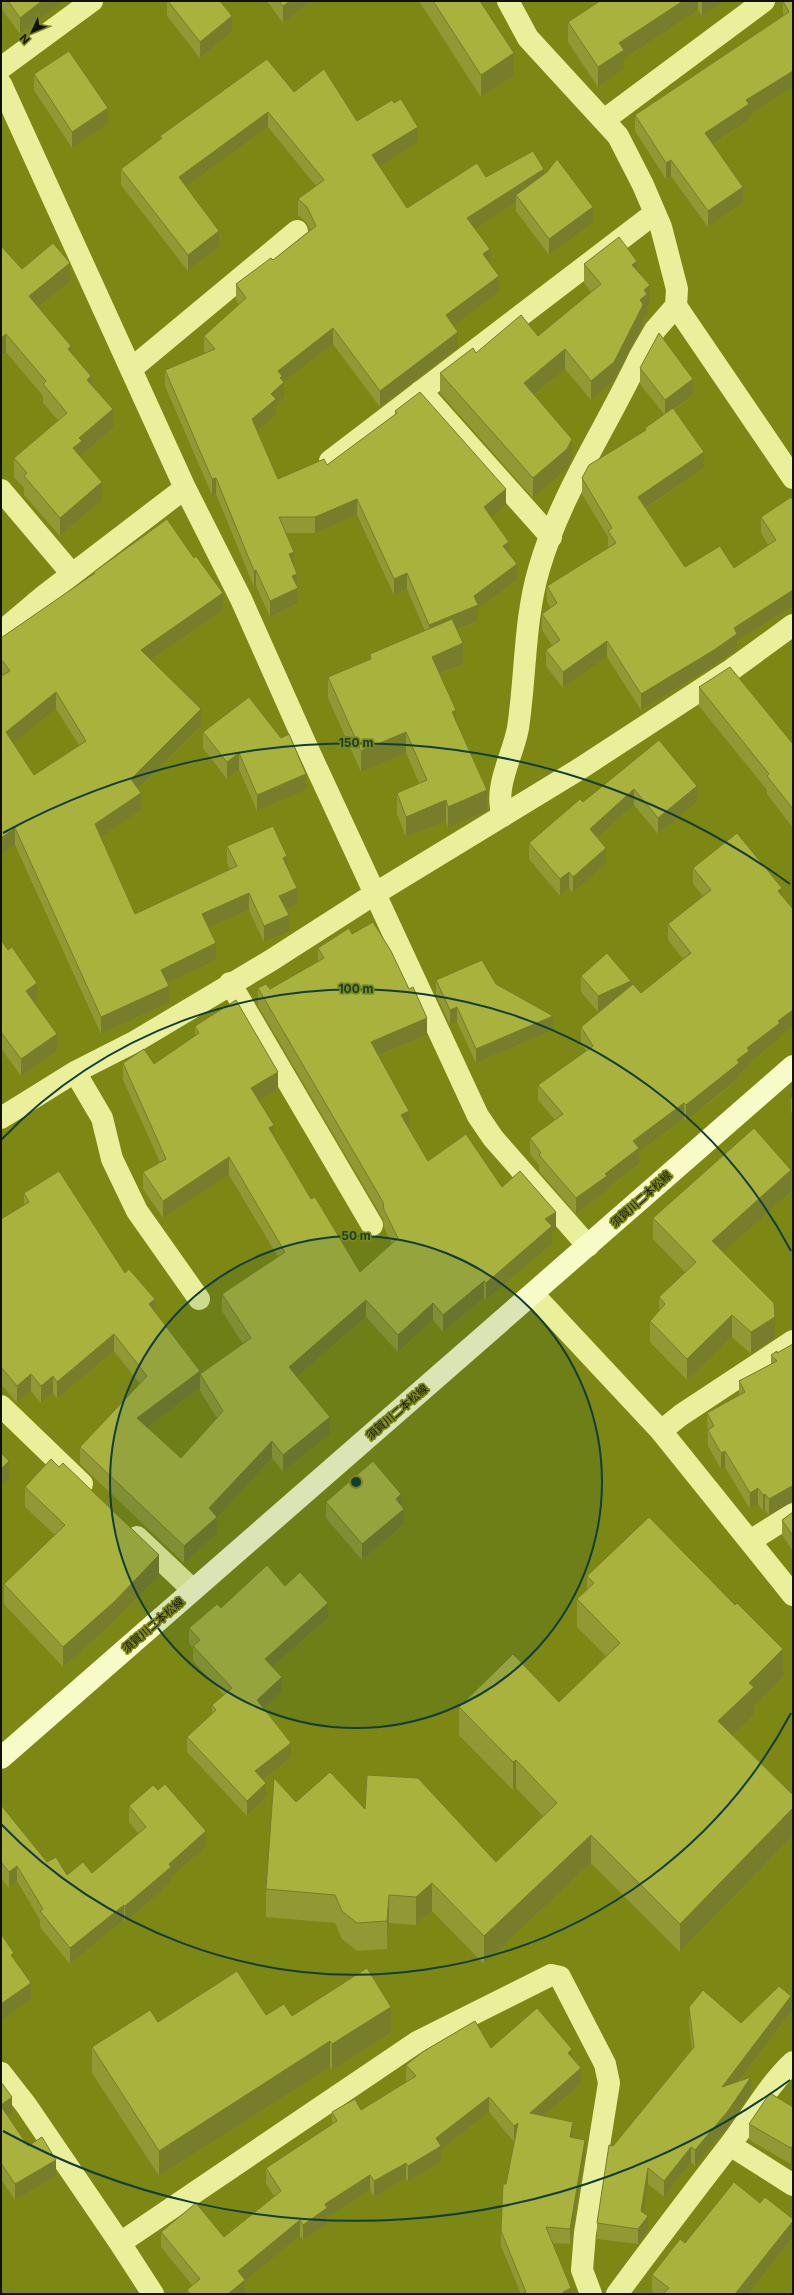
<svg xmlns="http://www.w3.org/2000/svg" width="794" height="2295" font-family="Inter,'Noto Sans JP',sans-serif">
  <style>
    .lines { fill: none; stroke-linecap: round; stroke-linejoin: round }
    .street { stroke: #e9ef9a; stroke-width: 22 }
    .secondary { stroke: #f6fbc7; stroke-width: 22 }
    .wall { fill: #909934; fill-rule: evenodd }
    .shaded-wall { fill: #767d2b }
    .building { fill: #a8b23d; stroke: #767d2b; fill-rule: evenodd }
    .ring { fill: none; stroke: #103e3b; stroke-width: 2 }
    .labels { text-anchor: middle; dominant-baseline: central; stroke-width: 3.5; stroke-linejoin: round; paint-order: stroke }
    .street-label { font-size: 11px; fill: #111; stroke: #7d8814 }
    .centre { fill: #103e3b; stroke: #7d8814; stroke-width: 2 }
    .ring-label { font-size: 12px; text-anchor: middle; font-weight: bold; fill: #103e3b; stroke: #7d8814; stroke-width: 3.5; stroke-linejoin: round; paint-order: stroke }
  </style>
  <rect width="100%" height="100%" fill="#7d8814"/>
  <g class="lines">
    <path class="street" d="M1 68 92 1
      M1 84 185 488 241 599 306 745 478 1116 493 1138 588 1246
      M604 120 764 1
      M676 306 793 478
      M131 369 297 231
      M421 391 551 537
      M330 461 655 213
      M1 490 72 574
      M1 632 45 595 185 488
      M503 816C493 787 513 756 518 728 526 675 524 620 539 569 561 493 607 427 640 356L655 330 676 306 677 289 661 227 643 185 618 136 528 38 508 1
      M230 983 372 1225
      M75 1072 102 1118 112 1159 137 1211 199 1299
      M1 1118 75 1072 136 1041 270 961 376 893 581 768 731 670 793 625
      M533 1294 661 1431 793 1595
      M1 1406 82 1484
      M661 1431 681 1415 793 1341
      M137 1537 193 1590
      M750 1541 793 1514
      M1 2073 26 2105 120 2243 153 2294
      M730 2145 793 2185
      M120 2243 417 2042 551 1975 560 1977 605 2064 609 2083 585 2233 582 2270 591 2294
      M617 2294C654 2244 691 2195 729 2146 751 2118 767 2086 793 2062"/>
    <path class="secondary" d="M1 1758 793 1066"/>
  </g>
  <path class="wall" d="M1 1H64L20 34 1 8Z
    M167 1H220L232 32 200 58 167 16Z
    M267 1H310V2L283 23Z
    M419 1H480L514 76 481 97Z
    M600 1H724L702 16 698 10 624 59V69L598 87 568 42V22Z
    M783 1H793V87L749 115V120L713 144 743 203 708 227 671 176 666 179 635 131V115L783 16Z
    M34 74 108 124 72 148 34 90Z
    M294 92 357 121 418 142 379 166 407 208 486 177 544 174 593 223 549 255 516 211V202L475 228 490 263 499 292 453 325 458 348 380 407 333 344 284 382V398L276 405V415L257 430 278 479 327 465 395 415V411L506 505 491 517 509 555 517 580 478 609V621L457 630 463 664 440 674 487 811 448 828 446 821 406 837 397 814V793L419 783 406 753 361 772 328 698V677L370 660V654L425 631 407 589 394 595 357 515 315 533H286L294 567 297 574 298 603 270 617 256 586 254 587 216 494 212 495 165 386V370L205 353 204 352V336L239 305 236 300V284L273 260 310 230 307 223 298 215V199L316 186 268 127 186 187 219 247 188 271 121 185V169L160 140V136Z
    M1 246 22 269 70 282 38 307 71 353 91 384 113 428 82 455V458L102 500 60 536 24 495V488L14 477V458L58 420 43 403V396L6 352 1 356Z
    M584 264 637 270 650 305 647 307V314L643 317V324L642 327 614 381 591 400 565 369 534 395 572 459 567 469 533 498 440 393V373L476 353 538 336 591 292 584 283Z
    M640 368 693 395 674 410 704 468 646 508 685 567 734 568 768 545 761 533V517L793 500V606L737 641V650L714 666 641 710 607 657 563 688 546 666V650L552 645 542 630V614L551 608 547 602V586L609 547H608V537L582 494V478L645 431V428L664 414 640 384Z
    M94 572 223 610 151 660 201 726 138 789 141 810 100 837 135 914 230 869 227 863V846L287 867 297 905 286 910 289 932 264 942 249 910 209 928 216 960 167 983 169 1003 101 1034 15 845 1 855V638L94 574ZM56 709 79 745 34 775 13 743Z
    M699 687 793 744V828L767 794V790L699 706Z
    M203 732 306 790 257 811 239 769 227 779 203 748Z
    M659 740 697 802 658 834 634 805 598 838 606 864 573 893 569 888 560 896 529 859V843L583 802Z
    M737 833 780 1035V1039L749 1063V1067L739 1074V1078L719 1095 686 1121 684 1118 639 1152V1164L607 1188V1191L576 1214 539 1171V1165L530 1154V1138L555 1120 538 1100V1085L586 1051 581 1043V1027L602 1010 598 1012 581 992V976L631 986 641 993 683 959 668 940V924L703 896 693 884V868Z
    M352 934 427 1035 379 1056 409 1128 428 1161 502 1187 556 1229 552 1232V1244L486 1300 484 1298 443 1332 433 1320 398 1352 366 1317 297 1377 330 1434 283 1472 272 1458 217 1518V1534L184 1563 80 1464V1447L140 1384 114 1351 57 1399 53 1393 41 1403 31 1391 17 1403 1 1384V1219L24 1206V1193L125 1273 155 1311 200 1374 243 1344 222 1311V1294L278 1257 229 1175 163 1218 143 1189V1172L160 1162 123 1080V1063L154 1064 195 1036V1026L278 1089 258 1100 274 1136 311 1199 360 1272 392 1244 384 1227 383 1219 258 1006V988L270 989 318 962V948ZM200 1388V1391L217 1418 181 1458 147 1427Z
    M1 940 37 1000 34 1002 57 1051 21 1076 1 1048Z
    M436 980 496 984 553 1030 476 1063 457 1022 450 1025 436 995Z
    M793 1094V1115L791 1112V1096Z
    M791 1192 723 1252 775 1338 751 1354 732 1337 687 1380 650 1342V1321L659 1310V1297L685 1272 653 1239V1218Z
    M793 1344V1502H792L769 1515 765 1510 763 1511 758 1504 750 1509 725 1467 721 1469 708 1446 707 1413 739 1395V1381L771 1364V1355L777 1353Z
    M25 1487 159 1575 114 1622 63 1667 4 1604V1584L55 1535 25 1507Z
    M326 1502 401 1506 404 1525 362 1560 326 1518Z
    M793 1512V1551L782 1535V1520Z
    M587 1576 783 1677 754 1706V1715L733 1735 793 1795V1836L680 1952 591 1863 484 1964 432 1911 416 1925 389 1923 387 1949 357 1951 342 1939 335 1923 266 1917V1889L296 1802 365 1809 496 1862 543 1816 516 1788 513 1790 459 1735V1707L559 1702 606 1656 577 1627V1599L587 1590Z
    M285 1586 328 1618 273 1667 282 1692 264 1708 291 1758 263 1780 266 1798 247 1816 187 1752V1737L212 1714V1705L224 1695 193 1661V1648L189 1643V1628L221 1608Z
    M1 1805 47 1862 67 1875 92 1873 139 1834 129 1822V1806L206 1847 171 1877V1883L125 1922 124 1920 70 1964 40 1927V1920L17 1881 9 1888 1 1878Z
    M689 2007 741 2023 791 2012 738 2082 751 2093 728 2127 695 2166 691 2162 664 2197 648 2184 643 2212 648 2231 638 2244 597 2239V2223L613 2146 692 2049 689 2022Z
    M266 2015 292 2016 391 2033 332 2070 330 2067 159 2176 92 2073V2047L158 2022Z
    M491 2048 572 2058 581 2084 544 2116 573 2137 585 2155 570 2244 552 2243 571 2294H521L501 2246V2231L506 2184 514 2142 489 2112 441 2150V2162L408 2182 406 2178 374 2197 370 2190 327 2218V2224L303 2240 300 2236 245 2281V2294H187V2290L192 2285 161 2247V2232L224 2237 274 2196 266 2184V2168L332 2124V2112L361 2110 407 2082 406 2081V2065Z
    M1 2082 12 2113 8 2116 28 2146 56 2176 15 2200 1 2179Z
    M793 2107 791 2164 749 2140V2124Z
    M760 2203 793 2219V2237L748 2294H656L652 2291V2275L685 2243Z"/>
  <path class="shaded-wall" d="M42 1H64L20 34V18Z
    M290 1H310V2L283 23V6Z
    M683 1H698V10L624 59V69L598 87V67L619 43Z
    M702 1H724L702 16Z
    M232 16V32L200 58V42Z
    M514 53V76L481 97V75Z
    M793 71V87L749 115V120L705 149V133L746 100Z
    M108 108V124L72 148V132Z
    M268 112V127L179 192V177Z
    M418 127V142L372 171V155Z
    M671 160V176L666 179V163Z
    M544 169V185L516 195V202L467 234V218Z
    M743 187V203L708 227V211Z
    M593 207V223L549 255V239Z
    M219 231V247L188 271V255Z
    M490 249V265L483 254Z
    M637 261V280L632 265Z
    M70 263V282L29 314V296Z
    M499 276V292L446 331V315Z
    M650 285V305L647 307V314L643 317V324L642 327 614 381 591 400V381L640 300 644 290Z
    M333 328V344L284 382V398L276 405V415L252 435V419L271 394 278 371Z
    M458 332V348L380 407V391Z
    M6 334V352L1 356V338Z
    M71 346V364L68 349Z
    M565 349V369L524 403V383Z
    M91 376V395L87 380Z
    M693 379V395L665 416V400Z
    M113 409V428L82 455V459L73 448 79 438Z
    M572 439V459L567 469 533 498V478Z
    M704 452V468L638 513V497Z
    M216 478V494L212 495V479Z
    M102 482V500L60 536V518Z
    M506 489V505L484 523V507Z
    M357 499V515L315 533V517Z
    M509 542V558L503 546Z
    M294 552V567L289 554Z
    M517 564V580L478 609V621L429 641V625L474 596Z
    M256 570V586L254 587V571Z
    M407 573V589L394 595V579Z
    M297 574 298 603 270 617V601L292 576Z
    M793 590V606L737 641V650L714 666 641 710V694L734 628Z
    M223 593V610L141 667V650Z
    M607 641V657L563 688V672Z
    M463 643V664L432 677V657Z
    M56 692V709L6 749V732Z
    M201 709V726L131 796V779Z
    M456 710V731L452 712Z
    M406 732V753L361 772V751Z
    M239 753V769L227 779V762Z
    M306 774V790L257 811V795Z
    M697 786V802L658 834V818Z
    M634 789V805L590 845V829Z
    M487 790V811L448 828V807Z
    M141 793V810L95 841V824Z
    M446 800V821L406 837V817Z
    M15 828V845L1 855V838Z
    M606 848V864L573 893V877Z
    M287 856V873L283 858Z
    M569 872V888L560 896V879Z
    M297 888V905L279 913V896Z
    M782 888V904L778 891Z
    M249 893V910L202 931V914Z
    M289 915V932L264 942V926Z
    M216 943V960L161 986V970Z
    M631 981V998L598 1012V996Z
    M37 983V1000L26 1008V991Z
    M169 986V1003L101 1034V1017Z
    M457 1007V1022L450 1025V1010Z
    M793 1010V1025L780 1035V1039L749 1063V1067L739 1074V1078L686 1121V1105L747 1048 778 1021Z
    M553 1016V1030L476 1063V1049Z
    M427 1018V1035L371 1059V1042Z
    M57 1034V1051L21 1076V1059Z
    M278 1072V1089L251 1105V1088Z
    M684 1103V1118L639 1152V1164L607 1188V1191L576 1214V1198L605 1174 633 1141Z
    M409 1111V1128L401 1132V1115Z
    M274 1125V1142L269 1128Z
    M229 1157V1175L163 1218V1201Z
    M791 1170V1192L712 1262V1241Z
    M556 1212V1229L552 1232V1244L486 1300V1283L545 1219Z
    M484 1281V1298L443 1332V1315Z
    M155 1299V1316L149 1304Z
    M366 1300V1317L289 1384V1367Z
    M433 1303V1320L398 1352V1335Z
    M732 1315V1337L687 1380V1359Z
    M775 1317V1338L751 1354V1332Z
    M114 1334V1351L57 1399V1382Z
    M200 1371V1375V1374V1388L137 1435V1418Z
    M31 1374V1391L17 1403V1386Z
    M53 1376V1393L41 1403V1386Z
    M330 1417V1434L283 1472V1455Z
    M272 1441V1458L217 1518V1534L184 1563V1546L209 1508Z
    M725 1451V1467L721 1469V1453Z
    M9 1461V1478L1 1486V1469Z
    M792 1486V1502L769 1515V1499Z
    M758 1488V1504L750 1509V1493Z
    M401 1494V1510L404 1509V1525L362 1560V1544L396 1499Z
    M765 1494V1510L763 1511V1495Z
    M159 1555V1575L114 1622 63 1667V1647Z
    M328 1603V1618L265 1674V1659Z
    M783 1649V1677L754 1706V1715L718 1749V1721L749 1683Z
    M282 1677V1692L257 1715V1700Z
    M291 1743V1758L255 1786V1771Z
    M516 1760V1788L513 1790V1762Z
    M266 1783V1798L247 1816V1801Z
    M793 1808V1836L680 1952V1924Z
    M206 1831V1847L171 1877V1883L125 1922V1906L169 1864Z
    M591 1835V1863L484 1964V1936Z
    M17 1866V1881L9 1888V1872Z
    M432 1883V1911L416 1925V1897Z
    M389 1895V1923L387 1949V1921Z
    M124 1905V1920L70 1964V1948Z
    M14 1953V1969L11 1955Z
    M31 1983V1999L1 2020V2004Z
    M791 1996V2012L722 2103V2087Z
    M391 2007V2033L332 2070V2044Z
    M330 2041V2067L159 2176V2151Z
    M572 2049V2065L568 2053Z
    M581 2068V2084L530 2128V2113Z
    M751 2077V2093L728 2127 695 2166V2150Z
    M12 2097V2113L1 2121V2105Z
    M489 2097V2112L441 2150V2162L408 2182V2166L436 2138Z
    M573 2122V2138L570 2137Z
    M518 2123 514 2142V2126Z
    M585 2140V2155L570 2244V2229Z
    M793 2145V2162L791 2164V2148Z
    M691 2147V2162L664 2197V2181Z
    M56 2160V2176L15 2200V2184Z
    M406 2163V2178L374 2197V2181Z
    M648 2168V2184L642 2224 648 2216V2231L638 2244V2229Z
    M370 2175V2190L327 2218V2224L303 2240V2225L325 2204Z
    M300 2220V2236L245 2281V2294H228L238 2271Z
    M793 2221V2237L748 2294H735Z
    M571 2288V2294H563V2292Z"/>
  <path class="building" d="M8 1H42L20 18Z
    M168 1H220L232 16 200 42Z
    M279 1H290L283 6Z
    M433 1H480L514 53 481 75Z
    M600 1H683L619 43 624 50 598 67 568 22Z
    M783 1H793V71L746 100 749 104 705 133 743 187 708 211 671 160 666 163 635 115 789 12Z
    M69 51 108 108 72 132 34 74Z
    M267 59 294 92 324 69 357 121 392 100 394 103 401 99 418 127 372 155 407 208 477 163 486 177 533 151 544 169 467 218 490 249 483 254 499 276 446 315 458 332 380 391 333 328 278 371 282 376 280 378 284 382 271 394 276 399 252 419 278 479 324 459 327 465 397 413 395 411 420 392 506 489 484 507 509 542 503 546 517 564 474 596 478 605 429 625 407 573 394 579 357 499 315 517H279L294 552 289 554 297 574 292 576 298 588 270 601 256 570 254 571 216 478 212 479 165 370 215 349 204 336 246 298 236 284 271 258 273 260 316 226 307 207 298 199 324 180 268 112 179 177 219 231 188 255 121 169 162 138 160 136Z
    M557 159 593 207 549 239 516 195 547 172Z
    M619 237 637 261 632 265 650 285 644 290 647 294 640 300 643 304 642 307 614 362 591 381 565 349 524 383 572 439 567 449 533 478 440 373 473 348 476 353 521 315 538 336 601 284 584 264Z
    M53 243 70 263 29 296 71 346 68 349 91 376 87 380 113 409 79 438 82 441 73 448 102 482 60 518 24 476 27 473 14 458 67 413 43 384 46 381 6 334 1 338V246L22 269Z
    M659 333 693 379 665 400 640 368Z
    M673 408 704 452 638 497 685 567 720 546 734 568 776 540 761 517 791 497 793 500V590L734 628 737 634 714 650 641 694 607 641 563 672 546 650 560 640 542 614 557 603 547 586 616 543 608 531 612 528 582 478 589 465 646 430 645 428Z
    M167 519 194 558 196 556 223 593 141 650 201 709 131 779 141 793 95 824 135 914 237 866 227 846 273 826 287 856 283 858 297 888 279 896 289 915 264 926 249 893 202 914 216 943 161 970 169 986 101 1017 15 828 1 838V676L10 671 1 659V638L95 573 94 572ZM56 692 86 741 34 775 6 732Z
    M452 619 463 643 432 657 456 710 452 712 487 790 448 807 446 800 406 817 397 793 427 780 406 732 361 751 328 677 371 659 370 654Z
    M730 667 793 744V809L767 776 769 774 699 687Z
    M249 697 281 738 289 734 306 774 257 795 239 753 227 762 203 732Z
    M659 740 697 786 658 818 634 789 590 829 606 848 573 877 569 872 560 879 529 843 580 799 583 802Z
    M737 833 782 888 778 891 793 909V1010L778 1021 780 1023 747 1048 749 1051 737 1060 739 1063 686 1105 684 1103 633 1141 639 1148 605 1174 607 1176 576 1198 539 1155 541 1153 530 1138 563 1114 538 1085 593 1046 581 1027 633 984 641 993 691 953 668 924 711 890 693 868Z
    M373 922 391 951 409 989 413 987 427 1018 371 1042 409 1111 401 1115 428 1161 466 1134 502 1187 520 1171 556 1212 545 1219 552 1226 486 1283 484 1281 443 1315 433 1303 398 1335 366 1300 289 1367 330 1417 283 1455 272 1441 209 1508 217 1517 184 1546 80 1447 147 1376 114 1334 57 1382 53 1376 41 1386 31 1374 17 1386 1 1367V1219L29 1202 24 1193 59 1171 125 1273 129 1269 155 1299 149 1304 200 1371 137 1418 181 1458 223 1411 200 1374 251 1338 222 1294 285 1252 229 1157 163 1201 143 1172 166 1159 123 1063 144 1049 154 1064 199 1033 195 1026 236 1000 278 1072 251 1088 274 1125 269 1128 311 1199 315 1197 360 1272 398 1238 384 1210 383 1202 258 988 266 984 270 989 324 958 318 948 349 928 352 934Z
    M1 940 8 950 12 947 37 983 26 991 57 1034 21 1059 1 1032Z
    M607 953 631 981 598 996 581 976Z
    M482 960 496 984 553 1016 476 1049 457 1007 450 1010 436 980Z
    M793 1094V1099L791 1096Z
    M754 1128 791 1170 712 1241 774 1303 775 1317 751 1332 732 1315 687 1359 650 1321 665 1304 659 1297 696 1262 653 1218Z
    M793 1344V1486H792L769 1499 765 1494 763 1495 758 1488 750 1493 725 1451 721 1453 708 1430 714 1426 707 1413 745 1392 739 1381 777 1361 771 1355 777 1351V1353Z
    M1 1453 9 1461 1 1469Z
    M51 1459 59 1467 63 1463 159 1555 114 1602 63 1647 4 1584 65 1525 25 1487Z
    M373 1461 401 1494 396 1499 404 1509 362 1544 326 1502Z
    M793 1512V1536L782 1520Z
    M649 1517 735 1605 737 1603 783 1649 749 1683 754 1687 718 1721 793 1795V1808L680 1924 591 1835 484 1936 432 1883 416 1897 389 1895 387 1921 357 1923 342 1911 335 1895 266 1889 274 1778 296 1802 330 1772 365 1809 367 1775 418 1778 496 1862 557 1803 516 1760 513 1762 459 1707 513 1654 559 1702 620 1643 577 1599 594 1583 587 1576Z
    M267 1565 285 1586 300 1572 328 1603 265 1659 282 1677 257 1700 291 1743 255 1771 266 1783 247 1801 187 1737 216 1710 212 1705 232 1688 193 1646 200 1640 189 1628 217 1604 221 1608Z
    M165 1784 206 1831 169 1864 171 1867 125 1906 124 1905 70 1948 40 1911 43 1909 17 1866 9 1872 1 1862V1805L47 1862 56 1857 67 1875 83 1862 92 1873 146 1827 129 1806 153 1785 158 1790Z
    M1 1934 14 1953 11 1955 31 1983 1 2004Z
    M367 1968 391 2007 332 2044 330 2041 159 2151 92 2047 150 2010 158 2022 237 1971 266 2015 284 2004 292 2016Z
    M779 1986 791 1996 722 2087 751 2077 728 2111 695 2150 691 2147 664 2181 648 2168 641 2211 648 2216 638 2229 597 2223 609 2145 613 2146 694 2047 689 2007 703 1990 741 2023Z
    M537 2008 572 2049 568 2053 581 2068 530 2113 573 2122 570 2137 585 2140 570 2229 546 2227 571 2288 563 2292 564 2294H523V2293L526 2292 501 2231 503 2184H506L518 2123 514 2126 489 2097 436 2138 441 2146 408 2166 406 2163 374 2181 370 2175 325 2204 327 2208 303 2225 300 2220 238 2271 245 2280 228 2294H190L187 2290 200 2279 161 2232 196 2203 224 2237 281 2191 266 2168 337 2121 332 2112 355 2099 361 2110 416 2076 406 2065 424 2051 475 2021 491 2048Z
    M1 2082 12 2097 1 2105Z
    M770 2093 793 2107V2145L791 2148 749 2124Z
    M1 2106 28 2146 42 2137 56 2160 15 2184 1 2163Z
    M734 2182 760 2203 765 2197 793 2219V2221L735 2294H663L669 2288 652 2275 680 2239 685 2243Z"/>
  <circle cx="356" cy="1482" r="246" fill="#103e3b" fill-opacity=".12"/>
  <g class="ring">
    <circle cx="356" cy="1482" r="246"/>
    <path d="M791 1713A493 493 0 0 1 1 1824M1 1140A493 493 0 0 1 791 1251"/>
    <path d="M790 2080A739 739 0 0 1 3 2131M3 833A739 739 0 0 1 790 884"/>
  </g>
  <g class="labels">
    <g class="street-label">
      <text transform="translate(641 1199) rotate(-42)">須賀川二本松線</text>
      <text transform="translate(397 1412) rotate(-41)">須賀川二本松線</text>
      <text transform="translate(153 1625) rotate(-41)">須賀川二本松線</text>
    </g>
  </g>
  <circle cx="356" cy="1482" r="6" class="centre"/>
  <g class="ring-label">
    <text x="356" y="747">150 m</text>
    <text x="356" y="993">100 m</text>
    <text x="356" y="1240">50 m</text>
  </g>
  <rect width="794" height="2295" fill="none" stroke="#111111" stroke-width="4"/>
  <g transform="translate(32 32) rotate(226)" stroke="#7d8814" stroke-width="3" paint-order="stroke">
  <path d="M0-3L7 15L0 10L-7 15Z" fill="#111111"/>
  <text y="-6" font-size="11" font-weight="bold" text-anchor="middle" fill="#111111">N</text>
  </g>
</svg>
